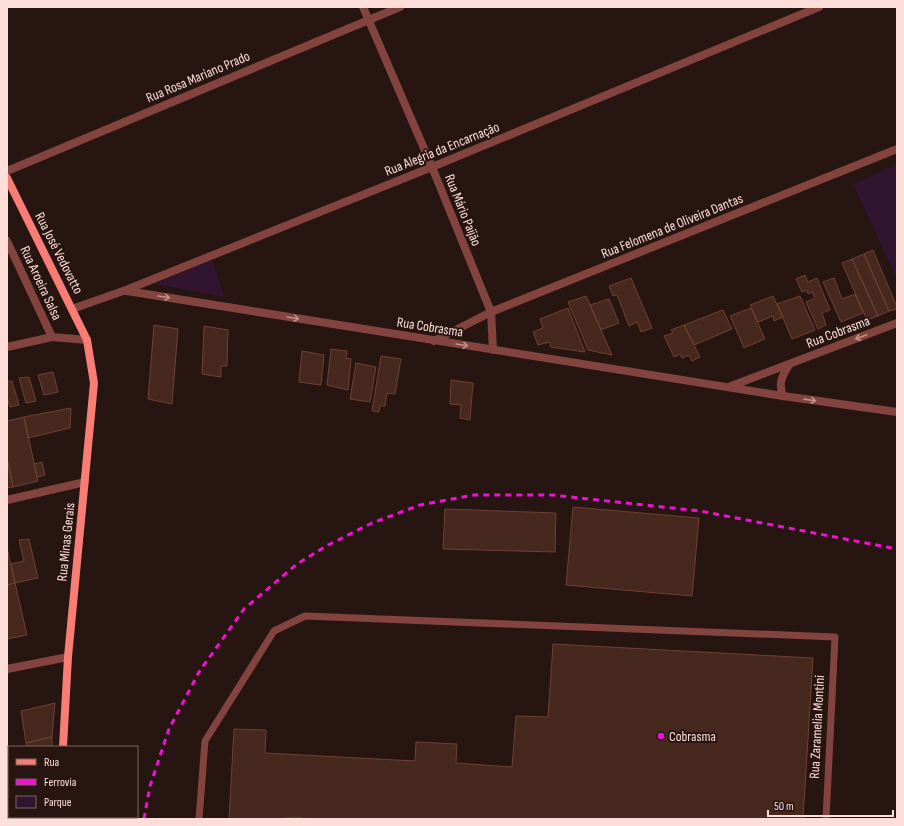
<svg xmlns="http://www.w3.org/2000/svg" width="904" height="826" font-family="'Sofia Sans Condensed',sans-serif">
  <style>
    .green { fill: #301430 }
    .building { fill: #46281e; stroke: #714032 }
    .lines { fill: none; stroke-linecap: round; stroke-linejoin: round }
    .lane { stroke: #83443f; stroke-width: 7 }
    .street { stroke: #83443f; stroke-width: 8 }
    .secondary { stroke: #f77d76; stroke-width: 8 }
    .rail { stroke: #f111d4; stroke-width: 3; stroke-dasharray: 6 5; stroke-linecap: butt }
    .oneway { stroke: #c0918c }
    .poi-dot { fill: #f111d4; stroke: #271511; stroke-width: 1.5 }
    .labels { text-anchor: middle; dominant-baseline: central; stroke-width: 4; stroke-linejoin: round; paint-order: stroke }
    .street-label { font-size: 14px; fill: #fdded9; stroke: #271511 }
    .poi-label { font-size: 14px; fill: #fdded9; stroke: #271511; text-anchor: start }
  </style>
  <rect width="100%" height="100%" fill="#271511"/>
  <path class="green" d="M897 164V279L853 184Z
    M212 260 225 297 154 284Z"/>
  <path class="building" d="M873 250 897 307V309L889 311 864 254Z
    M864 254 889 311 878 316 852 259Z
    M852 259 878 316 867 320 842 263Z
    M805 275 808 282 817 278 830 310 822 313 826 325 818 329 806 302 815 298 812 292 808 294 807 290 802 292 796 279Z
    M631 278 652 328 641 332 637 322 629 326 617 295 613 296 609 286Z
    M834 278 842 299 855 294 863 313 841 322 823 282Z
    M586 296 601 330 612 355 588 350 568 302Z
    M773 296 783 317 774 321 773 316 758 322 750 305Z
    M800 296 815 330 792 339 777 304Z
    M609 299 619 323 601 330 590 305Z
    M568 308 585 352 551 347 549 342 538 345 533 332 543 328 540 319Z
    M751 308 765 339 744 348 730 316Z
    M723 310 732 329 694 345 684 325Z
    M154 325 178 329 172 404 148 399Z
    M684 325 700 357 692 361 689 355 682 358 680 354 674 357 664 336 673 333 671 330Z
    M204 326 228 330 227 366H221V377L202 374Z
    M331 349 347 351 346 358 351 359 348 390 327 385Z
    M302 351 324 355 321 385 299 382Z
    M381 356 401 359 395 394 387 393 385 406H380L379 412 372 411Z
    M356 363 376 367 370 402 350 399Z
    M53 372 58 392 44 395 38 375Z
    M29 377 36 401 26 403 19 378Z
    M451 380 473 383 470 420 460 418 461 405 450 404Z
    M7 381H12L19 405 10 407 7 398Z
    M71 408 70 428 28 438 24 417Z
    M24 417 38 481 13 487 7 458V421Z
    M7 458 13 487 7 488Z
    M42 462 45 475 37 477 34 464Z
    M573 507 699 518 692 596 566 585Z
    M445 509 556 513 555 552 443 549Z
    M29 539 38 578 15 583 11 564 24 561 19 540Z
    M7 548 15 583 7 585Z
    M15 583 27 635 7 639V585Z
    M553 644 813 658 803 819H309L296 817 277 819H229L234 729 266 730 265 753 415 761 416 742 457 744 456 763 512 767 516 716 548 717Z
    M55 703 52 737 26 743 21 711Z
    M52 737V747H26V743Z
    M7 758H9V779L7 780Z
    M9 779V806L7 807V780Z"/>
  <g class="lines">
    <path class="lane" d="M199 819 205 741 274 631 305 616 835 637 826 819"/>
    <path class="street" d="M363 7 432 167 491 312 434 341
      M7 171 400 7
      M7 241 52 337
      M127 291 783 396 897 412
      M72 309 126 290 432 167 819 7
      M7 347 52 337 87 340
      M493 350 491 312 897 149
      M731 386 897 323
      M783 396C778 383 782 376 789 365
      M7 500 85 482
      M7 669 68 657"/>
    <path class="secondary" d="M7 178 87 340 94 383 68 657 63 747
      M59 819V817"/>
    <path class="rail" d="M144 819 150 786 169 729 199 672 244 609 297 564 328 545 372 523 420 505 474 495H552L700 511 897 549"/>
  </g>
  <defs><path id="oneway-shaft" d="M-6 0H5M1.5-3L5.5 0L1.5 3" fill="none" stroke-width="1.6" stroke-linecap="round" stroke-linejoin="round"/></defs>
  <g class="oneway">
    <use href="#oneway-shaft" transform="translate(164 297) rotate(9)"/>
    <use href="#oneway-shaft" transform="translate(293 318) rotate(9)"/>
    <use href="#oneway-shaft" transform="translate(861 337) rotate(159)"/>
    <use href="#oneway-shaft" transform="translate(462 345) rotate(9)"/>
    <use href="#oneway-shaft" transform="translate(810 400) rotate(8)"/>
  </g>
  <circle class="poi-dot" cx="661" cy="736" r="4"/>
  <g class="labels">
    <g class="street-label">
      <text transform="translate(198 77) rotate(-23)">Rua Rosa Mariano Prado</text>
      <text transform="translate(442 149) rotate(-22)">Rua Alegria da Encarnação</text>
      <text transform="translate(463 210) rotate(68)">Rua Mário Paijão</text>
      <text transform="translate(672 226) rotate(-22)">Rua Felomena de Oliveira Dantas</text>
      <text transform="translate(59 253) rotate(63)">Rua José Vedovatto</text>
      <text transform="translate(41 283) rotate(65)">Rua Aroeira Salsa</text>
      <text transform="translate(430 327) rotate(9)">Rua Cobrasma</text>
      <text transform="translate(838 332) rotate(-21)">Rua Cobrasma</text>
      <text transform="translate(66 542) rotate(-84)">Rua Minas Gerais</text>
      <text transform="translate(817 727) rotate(-87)">Rua Zaramelia Montini</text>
    </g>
    <g class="poi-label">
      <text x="669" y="736">Cobrasma</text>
    </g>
  </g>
  <rect width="904" height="826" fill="none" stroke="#fdded9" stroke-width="16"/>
  <rect x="8" y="746" width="130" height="72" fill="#271511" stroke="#7d6561"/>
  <rect x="16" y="759" width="20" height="6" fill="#f77d76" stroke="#7d6561"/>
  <text x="44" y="766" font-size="12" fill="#fdded9">Rua</text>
  <rect x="16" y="779" width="20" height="6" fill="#f111d4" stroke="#7d6561"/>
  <text x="44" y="786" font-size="12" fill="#fdded9">Ferrovia</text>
  <rect x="16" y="796" width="20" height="12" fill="#301430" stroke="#7d6561"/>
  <text x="44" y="806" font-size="12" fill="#fdded9">Parque</text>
  <path d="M768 810v6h125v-6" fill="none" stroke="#fdded9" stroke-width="2"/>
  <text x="774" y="810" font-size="12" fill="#fdded9" stroke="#271511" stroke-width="3" paint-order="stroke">50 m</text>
</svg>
